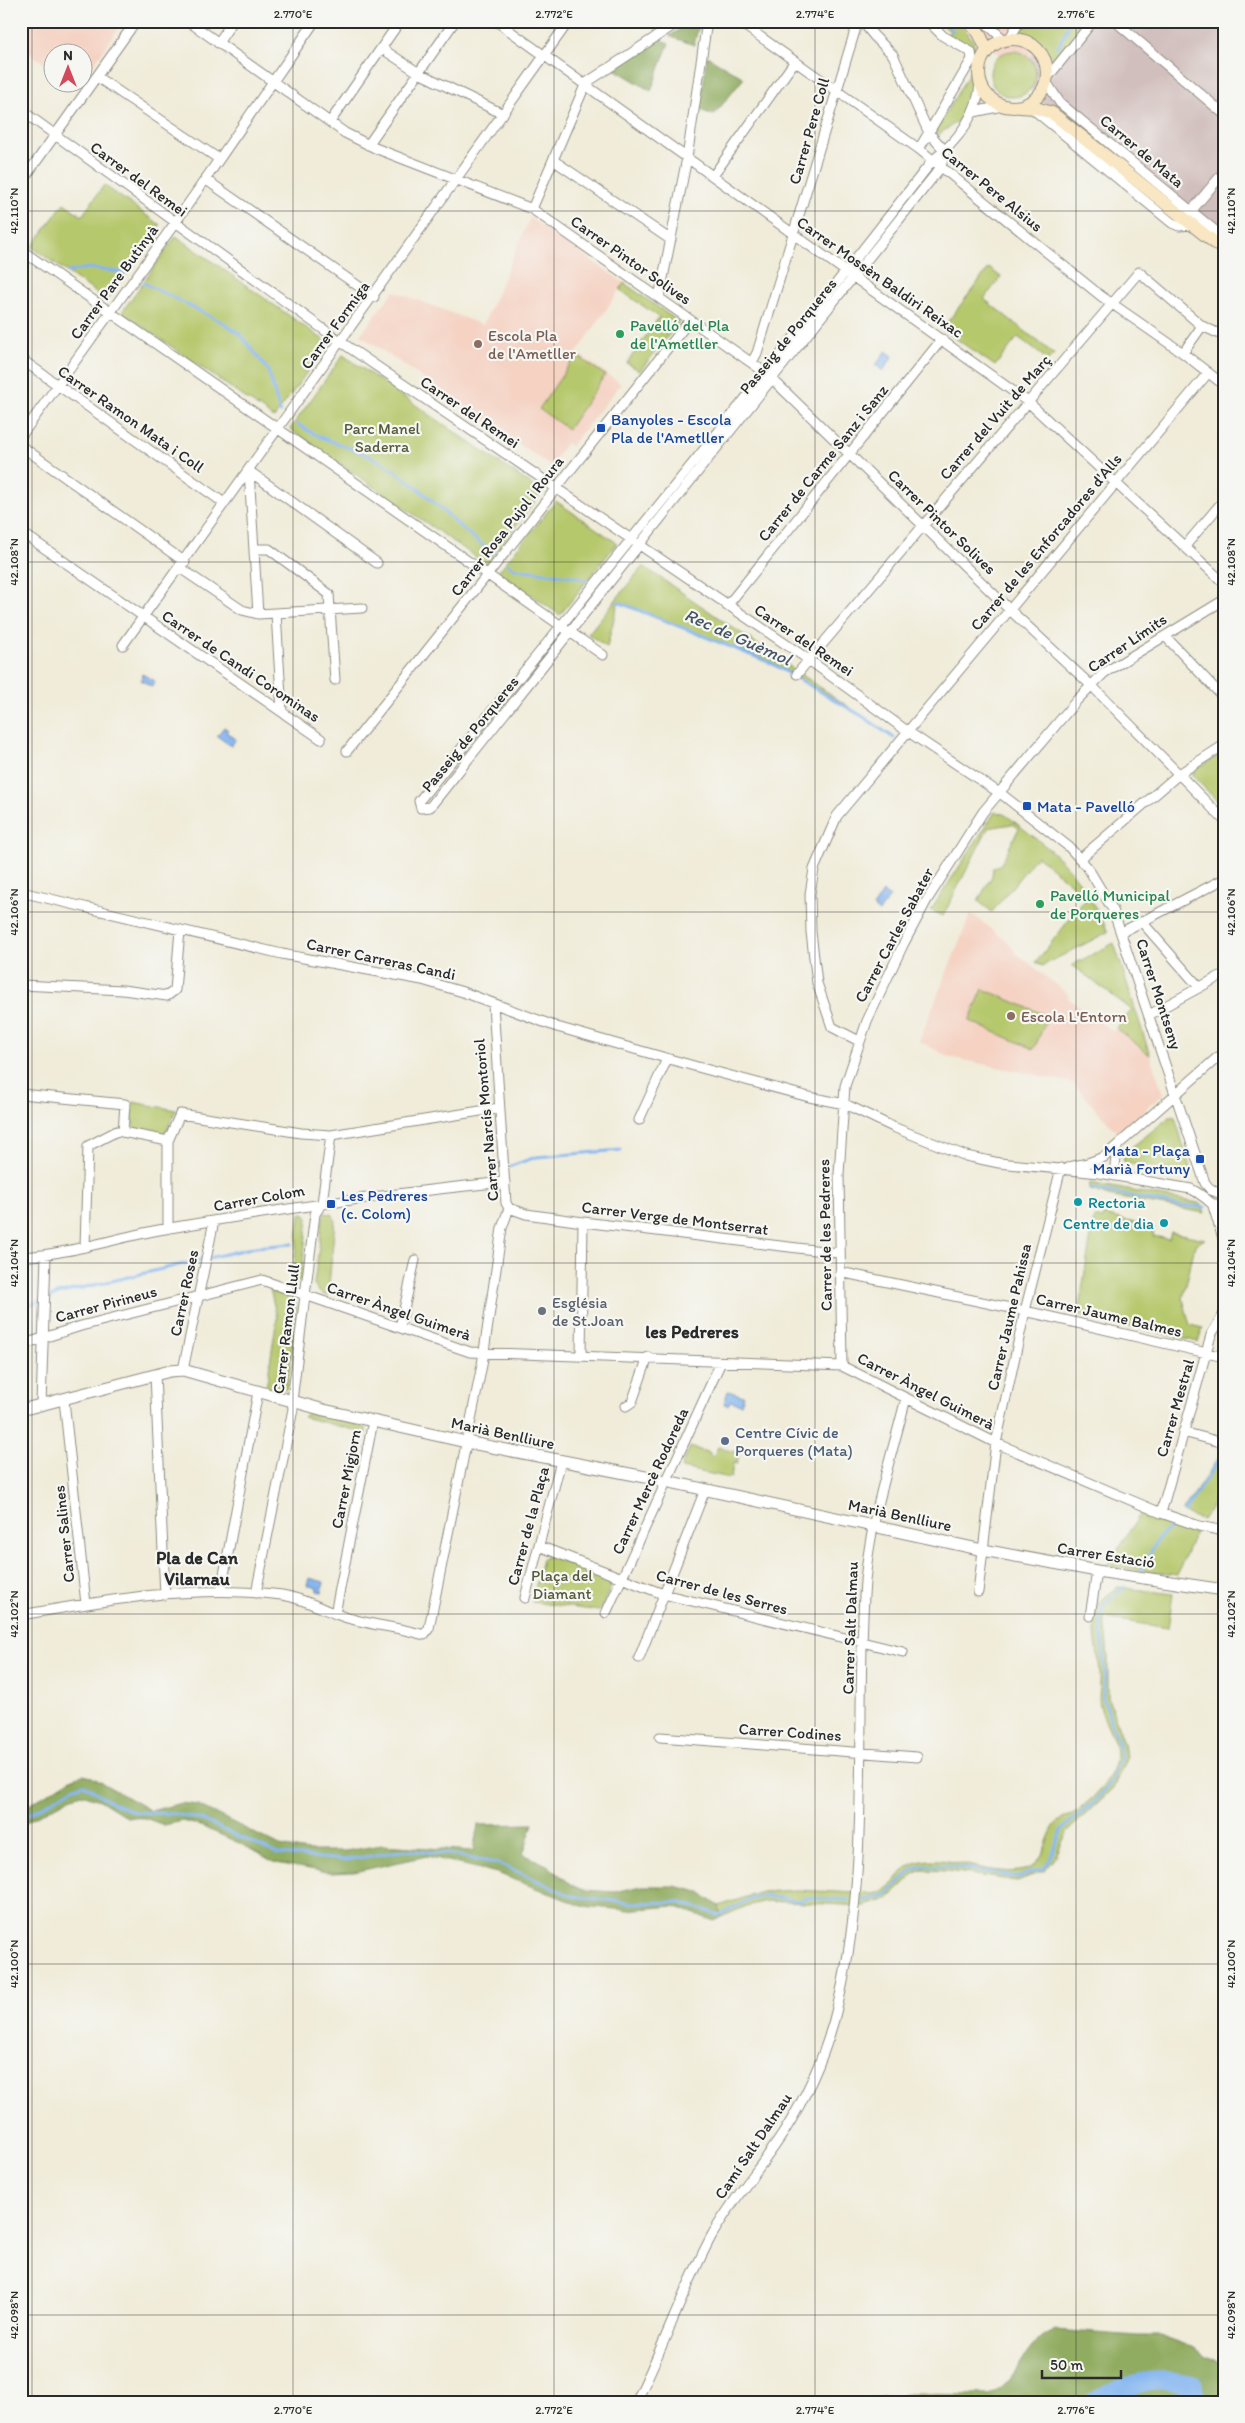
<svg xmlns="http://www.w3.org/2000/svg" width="1245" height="2423" font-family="Itim,sans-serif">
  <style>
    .built { fill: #f5d2c2 }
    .industrial { fill: #d1bfbd }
    .green { fill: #b6c86c; stroke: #707a4c }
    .forest { fill: #90ac60; stroke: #5e6c46 }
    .water { fill: #84b5f0; stroke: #58708e }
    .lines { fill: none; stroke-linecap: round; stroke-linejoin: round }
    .stream { stroke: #84b5f0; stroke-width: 3 }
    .river { stroke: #84b5f0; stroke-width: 19 }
    .minor-casing { stroke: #8e8c82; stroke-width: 11 }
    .tertiary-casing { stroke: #8e8c82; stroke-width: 13 }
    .secondary-casing { stroke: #8e8c82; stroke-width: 14 }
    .minor { stroke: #fff; stroke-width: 9 }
    .tertiary { stroke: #fff; stroke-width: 11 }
    .secondary { stroke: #f9e7c3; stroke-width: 12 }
    .ticks { fill: none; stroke: #2b2b2b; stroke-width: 1; stroke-opacity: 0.45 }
    .leisure-dot { fill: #2e9e5b; stroke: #f6f6f2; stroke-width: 2 }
    .education-dot { fill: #8d6e63; stroke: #f6f6f2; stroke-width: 2 }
    .transit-dot { fill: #1a4fb4; stroke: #f6f6f2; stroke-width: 2 }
    .culture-dot { fill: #0f9aa8; stroke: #f6f6f2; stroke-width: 2 }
    .worship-dot { fill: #6b7280; stroke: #f6f6f2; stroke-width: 2 }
    .service-dot { fill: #5c6f8a; stroke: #f6f6f2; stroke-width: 2 }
    .labels { text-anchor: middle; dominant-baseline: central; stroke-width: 4.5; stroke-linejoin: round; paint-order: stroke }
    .street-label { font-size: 16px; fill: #2b2b2b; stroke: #f6f6f2 }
    .leisure-label { font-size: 16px; fill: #27864d; stroke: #f6f6f2; text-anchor: start }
    .education-label { font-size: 16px; fill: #785e54; stroke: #f6f6f2; text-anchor: start }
    .transit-label { font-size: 16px; fill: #164399; stroke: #f6f6f2; text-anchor: start }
    .park-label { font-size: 16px; fill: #555a3e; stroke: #f6f6f2 }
    .culture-label { font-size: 16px; fill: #0d838f; stroke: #f6f6f2; text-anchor: start }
    .worship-label { font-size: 16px; fill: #5b616d; stroke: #f6f6f2; text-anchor: start }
    .service-label { font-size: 16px; fill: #4e5e75; stroke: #f6f6f2; text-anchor: start }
    .water-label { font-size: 18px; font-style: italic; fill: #465466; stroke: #f6f6f2 }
    .neighbourhood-label { font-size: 18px; font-weight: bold; fill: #2b2b2b; stroke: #f6f6f2 }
    .neatline { fill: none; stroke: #2b2b2b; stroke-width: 2 }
    .ticks-label { font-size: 12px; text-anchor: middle; fill: #2b2b2b }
  </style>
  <rect width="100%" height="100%" fill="#f6f6f2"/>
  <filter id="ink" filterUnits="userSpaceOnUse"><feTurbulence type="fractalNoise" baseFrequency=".02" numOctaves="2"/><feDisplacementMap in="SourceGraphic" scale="10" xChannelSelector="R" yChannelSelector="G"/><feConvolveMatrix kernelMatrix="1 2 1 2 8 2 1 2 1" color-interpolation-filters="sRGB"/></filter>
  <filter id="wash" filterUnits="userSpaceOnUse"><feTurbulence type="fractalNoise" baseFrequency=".0096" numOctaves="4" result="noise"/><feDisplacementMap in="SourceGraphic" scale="20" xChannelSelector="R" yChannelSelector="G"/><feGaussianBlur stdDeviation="1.12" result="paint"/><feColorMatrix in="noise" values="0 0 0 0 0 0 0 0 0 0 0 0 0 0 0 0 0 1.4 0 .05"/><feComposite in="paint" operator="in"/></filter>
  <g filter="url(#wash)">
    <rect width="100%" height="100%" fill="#f0ecd9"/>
    <path class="built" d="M21 21H124L83 79 82 52H52V69L21 47Z
      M969 21H1060L1016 74Z
      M530 218 624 283 577 353 621 384 571 446 566 443 551 466 360 335 394 291 483 325Z
      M971 913 1009 943 1016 953 1069 995 1068 998 1113 1032 1116 1028 1150 1055 1163 1094 1118 1134 1073 1083 949 1057 919 1041Z"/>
    <path class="industrial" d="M1060 21H1224V250L1052 113 1016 74Z"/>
    <path class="green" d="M939 21H958C977 43 978 47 974 74 973 81 976 87 977 94 978 111 950 126 938 135L934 133 977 60 966 44 946 35 950 32Z
      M1028 21H1087L1057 58H1052L1039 43 1022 33V29Z
      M990 74a23 23 0 1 1 46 0a23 23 0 1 1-46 0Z
      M104 185 160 225 106 300 32 247 64 203 82 216Z
      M176 236 328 343 274 418 122 312Z
      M989 268 1001 277 984 299 1054 354 1048 360 1018 337 995 366 942 329Z
      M624 283 679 322 640 371 627 363 659 317 620 290Z
      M343 355 542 492 486 564 290 429Z
      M576 355 605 375 568 429 539 409Z
      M556 501 617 543 560 615 498 572Z
      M643 566 862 716 771 663 618 602 607 647 588 634Z
      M1224 752V808L1192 775 1195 770Z
      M995 812C1005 812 1013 821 1021 827 1067 861 1083 880 1108 932L1042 966 1036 962 1087 897 1037 856 992 912 978 901 992 876 993 868 1001 864 1019 828 1012 824 988 828 943 916 931 910Z
      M1114 943 1150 1055 1116 1028 1132 1010 1072 965Z
      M983 989 1048 1016 1034 1049 969 1021Z
      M133 1102 176 1110 166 1132 161 1135 134 1128 132 1121Z
      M1171 1116 1175 1117 1190 1168 1187 1172 1124 1163 1123 1154Z
      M1090 1183 1198 1203 1202 1205 1205 1213 1109 1196 1088 1189Z
      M304 1213 308 1218 301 1280 295 1284 292 1282 300 1214Z
      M325 1213 332 1214 335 1220 328 1296 320 1293 314 1284 323 1217Z
      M1104 1215 1154 1228 1153 1236 1169 1239 1171 1232 1205 1239 1195 1245 1183 1299 1190 1325 1203 1328 1198 1342 1078 1314 1094 1217 1103 1219Z
      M270 1289 295 1301 297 1308 287 1388 281 1392 266 1388 277 1318Z
      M307 1413 363 1426 366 1429V1433L303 1417Z
      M690 1447 710 1453V1456L713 1457 718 1447 739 1453 737 1464 733 1463 731 1478 681 1468Z
      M1223 1451 1224 1488 1202 1520 1182 1512Z
      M1143 1510 1195 1532 1177 1575 1107 1566Z
      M549 1556 608 1579 611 1587 599 1611 532 1602 542 1559Z
      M1118 1587 1173 1594 1168 1628 1104 1618 1108 1655V1698L1124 1743 1126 1758 1114 1787 1067 1832 1054 1860 1044 1871 1017 1881 949 1871 922 1870 915 1873 888 1899 864 1906 767 1901 749 1905 721 1917 719 1906 762 1892 796 1890 875 1894C907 1883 894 1859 938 1860 963 1861 1014 1882 1034 1865 1046 1855 1046 1837 1055 1825 1058 1820 1066 1818 1071 1815 1089 1803 1114 1780 1116 1757 1117 1740 1106 1725 1101 1710 1097 1697 1101 1686 1100 1673 1099 1657 1090 1619 1098 1605 1102 1598 1112 1592 1118 1587Z"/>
    <path class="forest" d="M694 21H700L694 45 669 36Z
      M659 39 669 43 651 91 611 67Z
      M707 56 744 78 714 115 700 110Z
      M83 1775 92 1777 151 1811 181 1803 198 1805 280 1846 307 1851H345L382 1845 473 1851 478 1825 533 1824 523 1854 547 1865 572 1885 584 1890 615 1892 642 1886H675L699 1892 719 1906 721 1917 714 1921 674 1906 626 1910 582 1906 497 1873 427 1856 354 1872 332 1873 276 1863 239 1843 201 1826 183 1821 164 1825 145 1818 127 1817 100 1800 82 1794 70 1798 21 1825V1810L73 1778Z
      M1055 2330 1137 2336H1161L1194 2348 1224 2366V2402H838L909 2394 990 2395C1021 2379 1023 2342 1055 2330Z"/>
    <path class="water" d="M886 351 893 356 883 371 876 365Z
      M142 674 155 681 152 687 141 680Z
      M224 727 228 730 226 732 236 739 231 746 217 736Z
      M883 892 890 897 879 912 873 907Z
      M728 1391 744 1396 741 1404 730 1401 728 1405 724 1404Z
      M309 1578 324 1582 322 1592 317 1591V1588L307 1585Z"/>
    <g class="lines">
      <path class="stream" d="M944 21 953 31
        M1058 47 1071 21
        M68 272 88 268 126 273
        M144 283 222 322 240 334 268 370 280 412
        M298 424C322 442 355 447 381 462 407 477 431 499 453 520 467 532 479 545 495 553
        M508 564 516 569 577 577 586 581
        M618 602 771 663 862 716 894 738
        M511 1166 536 1157 621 1150
        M1090 1188 1179 1206 1205 1207
        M21 1308 61 1293 255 1247 292 1244
        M1184 1512 1224 1452
        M1141 1570 1159 1537 1172 1527
        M21 1819 73 1788 83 1784 113 1803 135 1812 175 1814 202 1820 278 1854 345 1860 406 1850 449 1854 500 1864 572 1896 630 1903 679 1902 719 1915 751 1899 765 1896 800 1901 805 1898 849 1900
        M863 1901 886 1895 913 1869 921 1866H950L1018 1877 1044 1868 1051 1858 1062 1829 1092 1804 1110 1784 1121 1757 1119 1744 1103 1698 1105 1673 1100 1620 1102 1607 1124 1587"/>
      <path class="river" d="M1094 2402C1127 2383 1155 2375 1193 2385L1196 2402"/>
    </g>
  </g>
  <g filter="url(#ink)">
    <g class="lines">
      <g class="minor-casing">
        <path id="minor" d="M188 21 345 133 375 148 532 209 766 373 1010 610 1095 689 1224 820
          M496 21 1028 402 1224 583
          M738 21 919 149 1101 296 1183 353 1224 385
          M862 21 874 36 893 55 929 133 945 151
          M984 21 1004 40
          M1115 21 1224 114
          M1009 39 1020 21
          M218 43 233 21
          M381 48 419 73 503 114
          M97 77 219 159
          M1048 77 1093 21
          M1047 83 1060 103 1224 238
          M21 110 341 342 809 660 907 731 1004 796 1069 847 1088 868 1113 910 1205 1183 1211 1190 1224 1195
          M1034 110 1172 223 1179 226 1193 225
          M974 112 1002 106
          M330 122 400 21
          M368 145 455 21
          M919 149 972 59 971 52 943 36 928 21
          M945 151 941 167 430 807 421 808 419 801 766 373 933 160C957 142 979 113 980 82
          M553 160 671 240
          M713 176 795 61
          M205 179 374 297
          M21 183 136 21
          M532 209 586 83 680 21
          M1187 216 1224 172
          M21 250 603 655
          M659 298 687 158 707 21
          M1183 353 1202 326
          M21 359 224 503
          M752 362 757 353 858 21
          M21 436 175 223 315 21
          M21 446 185 562
          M249 471 377 563
          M249 471 258 614
          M21 532 321 739
          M1185 546 1224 500
          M255 549H269L329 594 335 680
          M180 568 242 610 258 614 362 608
          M727 606 942 339
          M276 613 282 712
          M1165 636 1224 698
          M123 645 569 21
          M797 674 1139 272 1202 326 1224 336
          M347 751 690 320
          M1081 858 1179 774 1224 745
          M21 892 282 954 422 980 463 992 557 1027 694 1066 809 1097 845 1104 893 1127 966 1156 999 1163 1099 1173 1191 1189C1204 1195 1212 1205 1224 1213
          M1142 922 1199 987
          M1122 932 1224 879
          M21 985 123 990 167 996 175 990 180 930
          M1149 1015 1224 974
          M859 1041 832 1027 817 983 811 932 810 894 814 869 837 816 1208 373
          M21 1094 125 1104 123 1132
          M639 1120 667 1059
          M1069 1167 1088 1163 1104 1157 1218 1057 1224 1055
          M1114 1176 1117 1147
          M1215 1204 1213 1206 1224 1242
          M509 1208 526 1214 583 1222 839 1253
          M168 1228V1141L180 1114 301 1133 331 1135 499 1108
          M85 1247 88 1146 117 1131 168 1141
          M21 1257C72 1254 120 1236 170 1228 281 1209 392 1193 505 1182
          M840 1272 1025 1311 1224 1357
          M400 1327 415 1260
          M21 1345 81 1326 262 1280 470 1352 842 1366 996 1443 1161 1513 1199 1526 1224 1531
          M581 1355 583 1222
          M842 1366 839 1174 845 1086 867 1021 903 945 927 900 983 812 1077 700 1104 673 1224 600
          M183 1370 214 1221
          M155 1375 165 1595
          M64 1400 86 1604
          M41 1405 46 1256
          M626 1406 632 1402 648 1357
          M1183 1432 1224 1443
          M1161 1513 1211 1335 1224 1314
          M539 1546 663 1594 903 1652
          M221 1591 258 1392
          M978 1592 996 1443 1025 1311 1061 1168
          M256 1593 293 1409 292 1401 315 1214 322 1203 331 1135
          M525 1598 561 1461
          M606 1613 721 1362
          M335 1614 373 1421
          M21 1615C106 1600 196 1584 282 1595 302 1598 318 1607 336 1614 364 1625 395 1626 424 1635L429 1628 482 1365 502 1228 509 1208 506 1203 493 1004
          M1090 1616 1097 1571
          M639 1658 705 1490
          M660 1737 917 1757
          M636 2402C663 2348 683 2290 711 2237 732 2199 761 2168 784 2132 809 2092 829 2045 839 2000 870 1867 856 1730 864 1596 867 1529 890 1463 906 1398"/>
      </g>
      <g class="tertiary-casing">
        <path id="tertiary" d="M21 1410 170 1371 183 1370 324 1410 466 1442 666 1481 983 1550 1097 1571 1224 1590"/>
      </g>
      <g class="secondary-casing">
        <path id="secondary" d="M968 21 979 33 987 50
          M979 73a34 34 0 1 1 68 0a34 34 0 1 1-68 0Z
          M1020 107 1036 108 1052 113 1224 250"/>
      </g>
      <use href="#minor" class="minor"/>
      <use href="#tertiary" class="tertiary"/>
      <use href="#secondary" class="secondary"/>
    </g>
  </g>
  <path class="ticks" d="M32 21V2402M293 21V2402M554 21V2402M815 21V2402M1076 21V2402M21 211H1224M21 562H1224M21 912H1224M21 1263H1224M21 1614H1224M21 1964H1224M21 2315H1224"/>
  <g class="leisure-dot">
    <circle cx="620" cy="334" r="5"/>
    <circle cx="1040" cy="904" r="5"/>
  </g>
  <g class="education-dot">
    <circle cx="478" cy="344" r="5"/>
    <circle cx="1011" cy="1016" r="5"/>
  </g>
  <g class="transit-dot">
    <rect x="596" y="423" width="10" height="10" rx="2.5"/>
    <rect x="1022" y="801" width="10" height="10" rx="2.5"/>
    <rect x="1195" y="1154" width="10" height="10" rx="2.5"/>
    <rect x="326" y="1199" width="10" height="10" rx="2.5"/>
  </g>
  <g class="culture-dot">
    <circle cx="1078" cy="1202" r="5"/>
    <circle cx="1164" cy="1223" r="5"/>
  </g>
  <circle class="worship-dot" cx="542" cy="1311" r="5"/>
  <circle class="service-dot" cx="725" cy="1441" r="5"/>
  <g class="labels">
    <g class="street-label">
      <text transform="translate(809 131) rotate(-74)">Carrer Pere Coll</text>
      <text transform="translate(1142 151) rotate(40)">Carrer de Mata</text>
      <text transform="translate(139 179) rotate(36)">Carrer del Remei</text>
      <text transform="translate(992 189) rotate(39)">Carrer Pere Alsius</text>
      <text transform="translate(631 260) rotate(35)">Carrer Pintor Solives</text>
      <text transform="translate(880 277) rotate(35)">Carrer Mossèn Baldiri Reixac</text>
      <text transform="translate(114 282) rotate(-54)">Carrer Pare Butinyà</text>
      <text transform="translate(335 325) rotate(-54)">Carrer Formiga</text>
      <text transform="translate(788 336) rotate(-51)">Passeig de Porqueres</text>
      <text transform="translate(470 412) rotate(34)">Carrer del Remei</text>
      <text transform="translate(995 417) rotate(-49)">Carrer del Vuit de Març</text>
      <text transform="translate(131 419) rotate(35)">Carrer Ramon Mata i Coll</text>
      <text transform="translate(823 463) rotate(-51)">Carrer de Carme Sanz i Sanz</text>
      <text transform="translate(942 522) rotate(44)">Carrer Pintor Solives</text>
      <text transform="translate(507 526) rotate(-52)">Carrer Rosa Pujol i Roura</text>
      <text transform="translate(1046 542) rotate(-50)">Carrer de les Enforcadores d'Alls</text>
      <text transform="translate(804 640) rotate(34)">Carrer del Remei</text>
      <text transform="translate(1127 643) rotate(-34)">Carrer Límits</text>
      <text transform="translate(241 666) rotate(34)">Carrer de Candi Corominas</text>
      <text transform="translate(470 734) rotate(-51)">Passeig de Porqueres</text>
      <text transform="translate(894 935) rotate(-62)">Carrer Carles Sabater</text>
      <text transform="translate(381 959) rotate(12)">Carrer Carreras Candi</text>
      <text transform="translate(1159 994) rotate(72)">Carrer Montseny</text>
      <text transform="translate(486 1120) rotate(-95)">Carrer Narcís Montoriol</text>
      <text transform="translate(259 1198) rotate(-10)">Carrer Colom</text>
      <text transform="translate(675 1218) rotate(7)">Carrer Verge de Montserrat</text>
      <text transform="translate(825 1235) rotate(-91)">Carrer de les Pedreres</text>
      <text transform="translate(184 1293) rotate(-78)">Carrer Roses</text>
      <text transform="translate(106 1304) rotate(-15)">Carrer Pirineus</text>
      <text transform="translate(399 1311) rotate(19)">Carrer Àngel Guimerà</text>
      <text transform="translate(1109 1315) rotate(13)">Carrer Jaume Balmes</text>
      <text transform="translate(1009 1317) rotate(-77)">Carrer Jaume Pahissa</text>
      <text transform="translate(286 1329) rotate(-83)">Carrer Ramon Llull</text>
      <text transform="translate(926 1391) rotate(27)">Carrer Àngel Guimerà</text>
      <text transform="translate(1175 1408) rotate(-74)">Carrer Mestral</text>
      <text transform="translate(503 1433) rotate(12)">Marià Benlliure</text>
      <text transform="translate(346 1479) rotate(-79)">Carrer Migjorn</text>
      <text transform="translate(650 1481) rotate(-65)">Carrer Mercè Rodoreda</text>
      <text transform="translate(900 1515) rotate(12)">Marià Benlliure</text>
      <text transform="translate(528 1526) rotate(-75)">Carrer de la Plaça</text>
      <text transform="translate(64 1534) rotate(-96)">Carrer Salines</text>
      <text transform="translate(1106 1555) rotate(9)">Carrer Estació</text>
      <text transform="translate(722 1592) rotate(15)">Carrer de les Serres</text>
      <text transform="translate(850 1628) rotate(-88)">Carrer Salt Dalmau</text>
      <text transform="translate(790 1732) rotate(4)">Carrer Codines</text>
      <text transform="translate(753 2146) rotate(-56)">Camí Salt Dalmau</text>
    </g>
    <g class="leisure-label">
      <text x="630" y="325">Pavelló del Pla<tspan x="630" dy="18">de l'Ametller</tspan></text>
      <text x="1050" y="895">Pavelló Municipal<tspan x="1050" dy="18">de Porqueres</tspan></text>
    </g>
    <g class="education-label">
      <text x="488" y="335">Escola Pla<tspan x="488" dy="18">de l'Ametller</tspan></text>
      <text x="1021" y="1016">Escola L'Entorn</text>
    </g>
    <g class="transit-label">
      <text x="611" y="419">Banyoles - Escola<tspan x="611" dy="18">Pla de l'Ametller</tspan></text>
      <text x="1037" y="806">Mata - Pavelló</text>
      <text x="1190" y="1150" text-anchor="end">Mata - Plaça<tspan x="1190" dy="18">Marià Fortuny</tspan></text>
      <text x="341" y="1195">Les Pedreres<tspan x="341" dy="18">(c. Colom)</tspan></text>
    </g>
    <g class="park-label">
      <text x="382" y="428">Parc Manel<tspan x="382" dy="18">Saderra</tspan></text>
      <text x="562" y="1575">Plaça del<tspan x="562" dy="18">Diamant</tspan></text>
    </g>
    <g class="culture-label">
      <text x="1088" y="1202">Rectoria</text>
      <text x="1154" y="1223" text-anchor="end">Centre de dia</text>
    </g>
    <g class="worship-label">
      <text x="552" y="1302">Església<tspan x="552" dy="18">de St.Joan</tspan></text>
    </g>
    <g class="service-label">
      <text x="735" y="1432">Centre Cívic de<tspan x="735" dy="18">Porqueres (Mata)</tspan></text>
    </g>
    <g class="water-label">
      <text transform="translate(738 637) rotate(24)">Rec de Guèmol</text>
    </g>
    <g class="neighbourhood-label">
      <text x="692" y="1332">les Pedreres</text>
      <text x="197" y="1558">Pla de Can<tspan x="197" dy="21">Vilarnau</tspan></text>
    </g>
  </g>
  <rect width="1245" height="2423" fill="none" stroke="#f6f6f2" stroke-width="55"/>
  <g transform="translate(68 68)"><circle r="24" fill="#f6f6f2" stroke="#a5a5a2"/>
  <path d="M0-4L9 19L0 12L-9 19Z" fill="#d1495b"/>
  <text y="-8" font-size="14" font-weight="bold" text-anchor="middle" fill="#2b2b2b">N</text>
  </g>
  <path d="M1042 2370v8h79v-8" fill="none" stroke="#2b2b2b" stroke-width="2.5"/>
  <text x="1050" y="2370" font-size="15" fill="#2b2b2b" stroke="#f6f6f2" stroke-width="4" paint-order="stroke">50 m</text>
  <rect x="28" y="28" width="1190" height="2368" class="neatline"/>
  <g class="ticks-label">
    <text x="293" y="18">2.770°E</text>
    <text x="554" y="18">2.772°E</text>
    <text x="815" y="18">2.774°E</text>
    <text x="1076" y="18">2.776°E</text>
    <text transform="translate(14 211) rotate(-90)" y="4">42.110°N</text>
    <text transform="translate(1231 211) rotate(-90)" y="4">42.110°N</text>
    <text transform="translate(14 562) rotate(-90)" y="4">42.108°N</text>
    <text transform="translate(1231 562) rotate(-90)" y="4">42.108°N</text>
    <text transform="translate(14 912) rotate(-90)" y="4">42.106°N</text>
    <text transform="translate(1231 912) rotate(-90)" y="4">42.106°N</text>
    <text transform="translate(14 1263) rotate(-90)" y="4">42.104°N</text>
    <text transform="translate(1231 1263) rotate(-90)" y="4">42.104°N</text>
    <text transform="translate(14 1614) rotate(-90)" y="4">42.102°N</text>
    <text transform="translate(1231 1614) rotate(-90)" y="4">42.102°N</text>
    <text transform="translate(14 1964) rotate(-90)" y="4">42.100°N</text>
    <text transform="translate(1231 1964) rotate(-90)" y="4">42.100°N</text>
    <text transform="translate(14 2315) rotate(-90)" y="4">42.098°N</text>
    <text transform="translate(1231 2315) rotate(-90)" y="4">42.098°N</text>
    <text x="293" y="2414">2.770°E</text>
    <text x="554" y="2414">2.772°E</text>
    <text x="815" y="2414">2.774°E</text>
    <text x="1076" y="2414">2.776°E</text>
  </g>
</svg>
